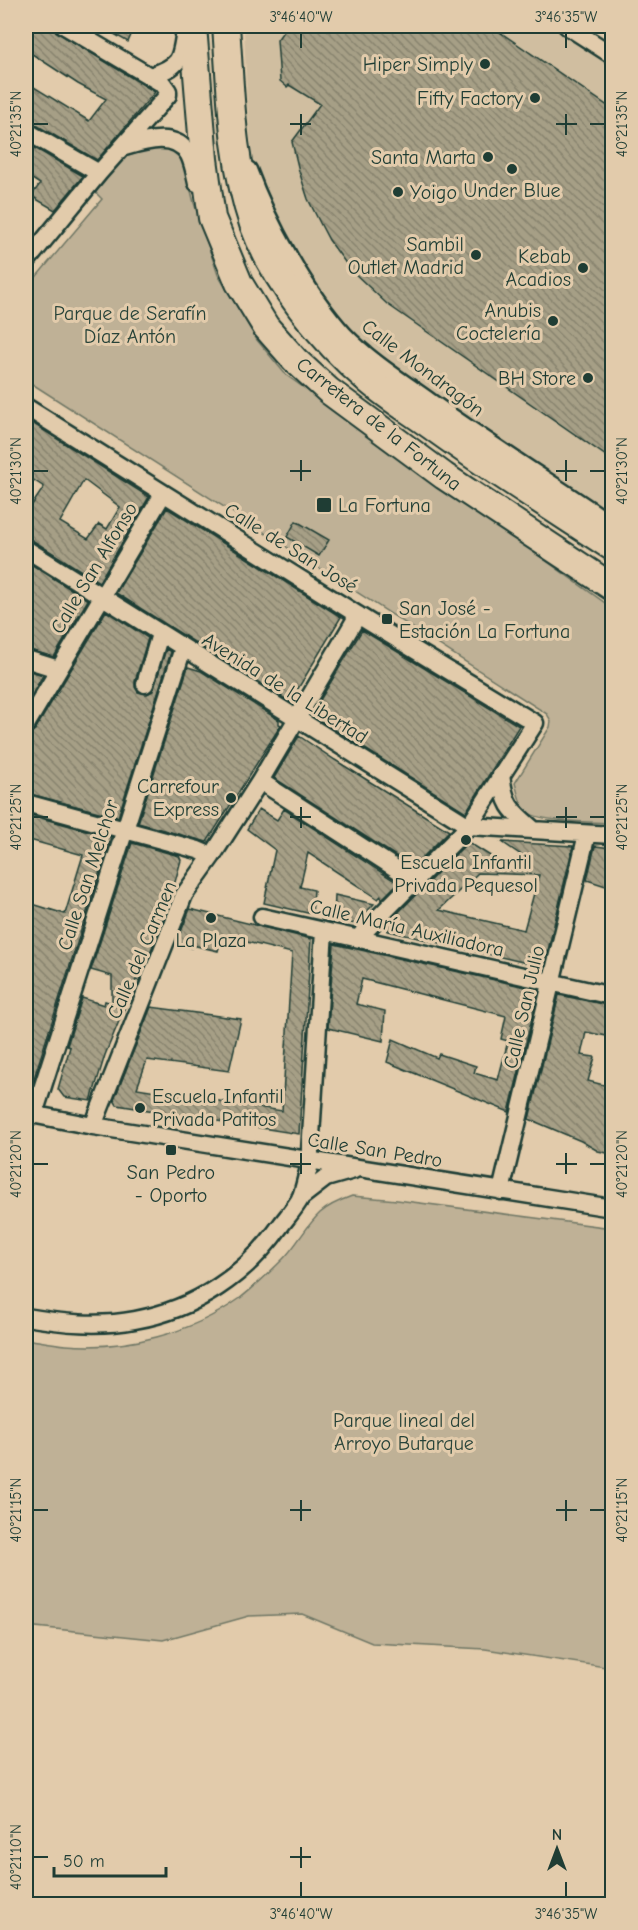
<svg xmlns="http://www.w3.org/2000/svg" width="638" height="1930" font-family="'Comic Neue',sans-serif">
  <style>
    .built { fill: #d0bea0 }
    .park { fill: #bfb196; stroke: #6f7765; stroke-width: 1.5 }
    .building { fill: url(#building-back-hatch); stroke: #1f3d34; stroke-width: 1.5; fill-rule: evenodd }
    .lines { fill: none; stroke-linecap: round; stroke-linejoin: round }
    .street-casing { stroke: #1f3d34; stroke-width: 21 }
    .primary-casing { stroke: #1f3d34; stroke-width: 30 }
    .street { stroke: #e2cbab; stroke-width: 16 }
    .primary { stroke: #e2cbab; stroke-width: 26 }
    .ticks { fill: none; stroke: #1f3d34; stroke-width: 2 }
    .poi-dot { fill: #1f3d34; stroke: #e2cbab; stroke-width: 2 }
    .labels { text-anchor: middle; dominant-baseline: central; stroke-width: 6; stroke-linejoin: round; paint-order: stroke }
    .poi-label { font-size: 20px; fill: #1f3d34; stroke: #e2cbab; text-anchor: end }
    .park-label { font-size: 20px; fill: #274339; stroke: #e2cbab }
    .street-label { font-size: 20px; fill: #1f3d34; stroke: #e2cbab }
    .neatline { fill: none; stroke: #1f3d34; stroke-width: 2 }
    .ticks-label { font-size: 15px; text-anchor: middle; fill: #1f3d34 }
  </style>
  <defs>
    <pattern id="building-back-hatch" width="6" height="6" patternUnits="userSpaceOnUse" patternTransform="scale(1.5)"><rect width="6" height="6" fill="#a69f86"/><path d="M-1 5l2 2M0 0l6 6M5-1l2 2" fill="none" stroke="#87836e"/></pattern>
  </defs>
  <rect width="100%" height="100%" fill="#e2cbab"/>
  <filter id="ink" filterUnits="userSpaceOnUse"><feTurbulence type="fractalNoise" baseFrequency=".0167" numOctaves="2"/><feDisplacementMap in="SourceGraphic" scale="12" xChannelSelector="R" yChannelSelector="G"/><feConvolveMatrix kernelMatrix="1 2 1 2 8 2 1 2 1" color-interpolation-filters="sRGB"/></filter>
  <g filter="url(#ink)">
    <path class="built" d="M244 26H582L612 46V537L308 307 258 219 247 100Z"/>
    <path class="park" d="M155 147 170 149 184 162 194 203 218 275 257 340 286 375 612 608V823C594 822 542 822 529 813 520 807 518 793 515 783L550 727 551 721 547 714 26 380V289L102 199 94 191 125 157Z
      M352 1196 397 1200 612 1228V1668L485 1649 372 1643 302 1614 249 1616 163 1640 26 1626V1339C39 1341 53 1344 66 1345 126 1350 190 1334 239 1299 255 1287 269 1273 283 1259 297 1245 306 1226 320 1213 329 1205 341 1200 352 1196Z"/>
    <path class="building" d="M26 26H47L155 92 97 160 31 122 26 121V82L89 121 106 99 78 84 26 50Z
      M100 26H135L128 42Z
      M287 26H491L612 109V460L387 304 350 269 329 240 320 223 308 199 299 171 292 142 320 104 289 85 287 87 280 81 277 40Z
      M26 143 83 176 55 210 31 196 40 184 26 175Z
      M26 419 149 497 99 582 32 540 26 539V514L44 487 26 475ZM84 480 120 507 107 529 99 524 88 539 60 522Z
      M167 508 341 617 290 702 116 593Z
      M296 521 329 540 319 556 287 537Z
      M26 561 88 600 54 657 26 649Z
      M106 611 148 638 135 681V687L138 692 147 694 153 691 166 649 171 652 118 817 26 793V735L35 730Z
      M362 630 519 726 466 812 311 715Z
      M188 667 201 671 279 720V724L281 725 207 842 138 823Z
      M26 670 43 675 26 705Z
      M299 736 335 760 449 831 413 867 274 778Z
      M259 809 277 820 284 809 398 883 382 899 381 896 378 899 308 853 300 887 314 890 312 914 264 903 275 850 247 829Z
      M26 814 111 837 26 1103V902L65 914 83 855 26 839Z
      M468 842 511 869 521 855 502 842 573 846 544 967 388 931 387 924ZM478 873 539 875 524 930 439 910Z
      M132 843 179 856 181 860 169 904 139 981 136 980 105 1055 91 1101 64 1097 58 1089 70 1047 67 1046 82 998 104 1005 105 1001 112 1003V976L91 970Z
      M595 846 612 848V888L587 880Z
      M335 895 374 904 355 924 334 919Z
      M190 909 311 939 299 1134 117 1105 114 1100 151 1007 241 1019 229 1071 147 1060 137 1088 282 1111 292 953 222 936 218 951 192 945 191 948 177 942Z
      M334 944 539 990 509 1112 387 1062 393 1039 437 1058 439 1054 476 1066 474 1073 498 1080 508 1041 501 1039 506 1016 362 979 356 1004 385 1011 383 1041 328 1028Z
      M559 995 612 1006V1037L586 1032 581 1055 595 1057 588 1081 612 1087V1154L598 1151 581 1141 529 1119Z"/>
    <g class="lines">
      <g class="street-casing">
        <path id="street" d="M567 26 612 55
          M150 76C181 66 181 60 185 29
          M26 131 99 173
          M121 148C142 142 176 130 189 155 193 163 195 174 197 183
          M248 170C268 224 305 292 344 335 369 361 401 381 430 402 490 445 552 484 612 525
          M26 262 99 173 168 95V91L163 84 65 26
          M26 407 369 622 535 723 469 826 358 938
          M26 549 469 826 612 835
          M26 659 58 669
          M145 684 160 634
          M26 725 163 494
          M501 775C505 807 511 810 534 830
          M260 781 415 881
          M26 803 198 850 212 856
          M262 917 612 996
          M26 1113 93 1126 612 1208
          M34 1114 183 648
          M93 1126 184 895 212 856 260 781 358 615
          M501 1191 587 834
          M300 1198 326 1178 354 1170
          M26 1317C62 1323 98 1327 135 1320 196 1309 246 1275 281 1225 287 1217 295 1208 300 1199 304 1190 306 1178 309 1168L324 931"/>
      </g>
      <g class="primary-casing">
        <path id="primary" d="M193 26 204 159 212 218 239 283 266 327 295 360 329 391 444 476 612 587
          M226 26C231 91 231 160 253 224 273 280 323 342 368 380 390 399 415 414 438 431 495 472 554 509 612 547"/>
      </g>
      <use href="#street" class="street"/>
      <use href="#primary" class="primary"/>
    </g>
  </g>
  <path class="ticks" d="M301 33V48M566 33V48M301 114V135M566 114V135M33 124H48M290 124H311M556 124H577M590 124H605M301 460V481M566 460V481M33 471H48M290 471H311M556 471H577M590 471H605M301 807V828M566 807V828M33 817H48M290 817H311M556 817H577M590 817H605M301 1153V1174M566 1153V1174M33 1164H48M290 1164H311M556 1164H577M590 1164H605M301 1500V1521M566 1500V1521M33 1510H48M290 1510H311M556 1510H577M590 1510H605M301 1847V1868M33 1857H48M290 1857H311M301 1882V1897M566 1882V1897"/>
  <g class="poi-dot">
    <circle cx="485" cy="64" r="6"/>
    <circle cx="535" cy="98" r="6"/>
    <circle cx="488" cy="157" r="6"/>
    <circle cx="512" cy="169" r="6"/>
    <circle cx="398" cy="192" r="6"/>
    <circle cx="476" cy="255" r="6"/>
    <circle cx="583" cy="268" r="6"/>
    <circle cx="553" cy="321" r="6"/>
    <circle cx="588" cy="378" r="6"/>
    <rect x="316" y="497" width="16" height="16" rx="3"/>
    <rect x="381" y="613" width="12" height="12" rx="3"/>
    <circle cx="231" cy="798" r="6"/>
    <circle cx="466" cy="840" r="6"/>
    <circle cx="211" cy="918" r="6"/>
    <circle cx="140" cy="1108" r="6"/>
    <rect x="165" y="1144" width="12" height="12" rx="3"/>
  </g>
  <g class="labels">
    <g class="poi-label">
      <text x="473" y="64">Hiper Simply</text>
      <text x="523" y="98">Fifty Factory</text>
      <text x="476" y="157">Santa Marta</text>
      <text x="512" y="190" text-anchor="middle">Under Blue</text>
      <text x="410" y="192" text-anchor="start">Yoigo</text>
      <text x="464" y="244">Sambil<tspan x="464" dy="23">Outlet Madrid</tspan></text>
      <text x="571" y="256">Kebab<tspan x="571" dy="23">Acadios</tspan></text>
      <text x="541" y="310">Anubis<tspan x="541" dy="23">Coctelería</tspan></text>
      <text x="576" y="378">BH Store</text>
      <text x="338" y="505" text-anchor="start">La Fortuna</text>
      <text x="399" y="608" text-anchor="start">San José -<tspan x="399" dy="23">Estación La Fortuna</tspan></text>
      <text x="219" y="786">Carrefour<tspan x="219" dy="23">Express</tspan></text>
      <text x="466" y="862" text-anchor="middle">Escuela Infantil<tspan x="466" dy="23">Privada Pequesol</tspan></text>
      <text x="211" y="940" text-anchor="middle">La Plaza</text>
      <text x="152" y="1096" text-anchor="start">Escuela Infantil<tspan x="152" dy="23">Privada Patitos</tspan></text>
      <text x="171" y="1172" text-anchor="middle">San Pedro<tspan x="171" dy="23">- Oporto</tspan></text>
    </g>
    <g class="park-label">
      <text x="130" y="313">Parque de Serafín<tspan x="130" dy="23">Díaz Antón</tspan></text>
      <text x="404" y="1420">Parque lineal del<tspan x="404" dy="23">Arroyo Butarque</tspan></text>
    </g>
    <g class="street-label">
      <text transform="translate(423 368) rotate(37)">Calle Mondragón</text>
      <text transform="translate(379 424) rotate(38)">Carretera de la Fortuna</text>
      <text transform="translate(291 548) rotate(32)">Calle de San José</text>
      <text transform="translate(94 568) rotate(-59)">Calle San Alfonso</text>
      <text transform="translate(285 688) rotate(32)">Avenida de la Libertad</text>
      <text transform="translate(88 875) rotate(-72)">Calle San Melchor</text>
      <text transform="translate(407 928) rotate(13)">Calle María Auxiliadora</text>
      <text transform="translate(142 950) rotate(-67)">Calle del Carmen</text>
      <text transform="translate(524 1007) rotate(-77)">Calle San Julio</text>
      <text transform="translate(375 1150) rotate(9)">Calle San Pedro</text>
    </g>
  </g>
  <rect width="638" height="1930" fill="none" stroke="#e2cbab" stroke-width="66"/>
  <g transform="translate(557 1849)" stroke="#e2cbab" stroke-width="4.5" paint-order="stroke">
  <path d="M0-4.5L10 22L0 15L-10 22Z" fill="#1f3d34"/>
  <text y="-9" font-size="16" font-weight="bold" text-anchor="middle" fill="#1f3d34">N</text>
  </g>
  <path d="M54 1867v9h112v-9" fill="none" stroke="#1f3d34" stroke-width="3"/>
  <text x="63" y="1867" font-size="18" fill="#1f3d34" stroke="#e2cbab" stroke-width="4.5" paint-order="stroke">50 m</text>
  <rect x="33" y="33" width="572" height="1864" class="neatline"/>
  <g class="ticks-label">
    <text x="301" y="22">3°46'40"W</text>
    <text x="566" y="22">3°46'35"W</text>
    <text transform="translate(16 124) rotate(-90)" y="5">40°21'35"N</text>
    <text transform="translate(622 124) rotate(-90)" y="5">40°21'35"N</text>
    <text transform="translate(16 471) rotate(-90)" y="5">40°21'30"N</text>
    <text transform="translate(622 471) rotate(-90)" y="5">40°21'30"N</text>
    <text transform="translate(16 817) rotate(-90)" y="5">40°21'25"N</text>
    <text transform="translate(622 817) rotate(-90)" y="5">40°21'25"N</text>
    <text transform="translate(16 1164) rotate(-90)" y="5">40°21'20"N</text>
    <text transform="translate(622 1164) rotate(-90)" y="5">40°21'20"N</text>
    <text transform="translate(16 1510) rotate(-90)" y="5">40°21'15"N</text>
    <text transform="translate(622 1510) rotate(-90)" y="5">40°21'15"N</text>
    <text transform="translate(16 1857) rotate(-90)" y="5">40°21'10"N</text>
    <text x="301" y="1919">3°46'40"W</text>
    <text x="566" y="1919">3°46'35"W</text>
  </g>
</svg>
